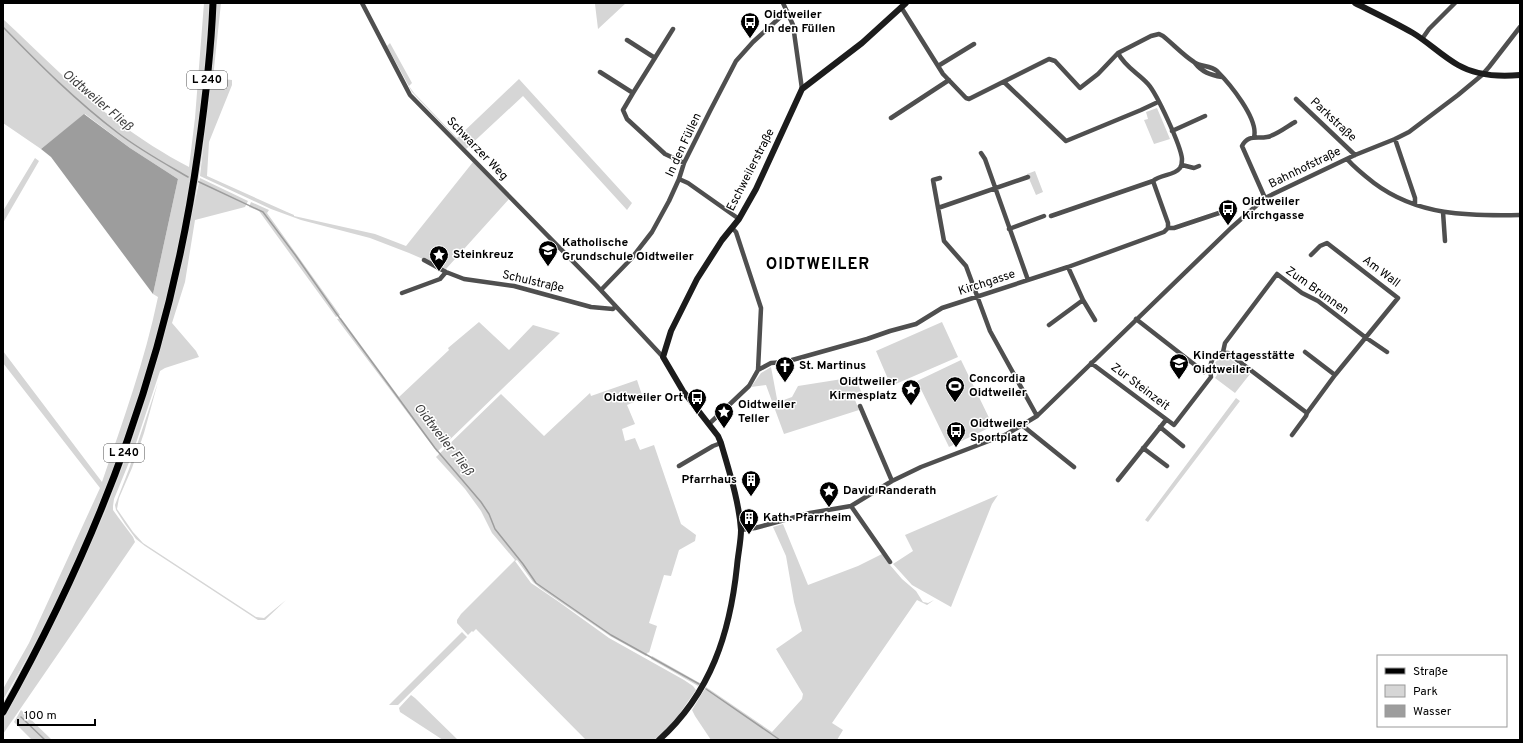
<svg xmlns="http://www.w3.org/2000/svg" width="1523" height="743" font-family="Overpass,sans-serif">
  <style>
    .green { fill: #d6d6d6 }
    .water { fill: #9d9d9d }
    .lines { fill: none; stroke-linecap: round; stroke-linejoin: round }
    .stream { stroke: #9d9d9d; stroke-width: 1.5 }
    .primary-casing { stroke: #dbdbdb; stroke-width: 9 }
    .street { stroke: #4f4f4f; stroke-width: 4.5 }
    .secondary { stroke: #1c1c1c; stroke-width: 6 }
    .primary { stroke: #000; stroke-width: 7 }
    .labels { text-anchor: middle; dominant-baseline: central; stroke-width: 3; stroke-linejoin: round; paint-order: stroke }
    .shield { fill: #fff; stroke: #4c4c4c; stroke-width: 1 }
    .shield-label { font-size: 11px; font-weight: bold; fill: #000 }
    .poi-label { font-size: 12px; font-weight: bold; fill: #000; stroke: #fff; text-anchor: start }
    .street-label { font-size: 12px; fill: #000; stroke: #fff }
    .water-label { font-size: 13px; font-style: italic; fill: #3e3e3e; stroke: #fff }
    .district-label { font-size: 16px; font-weight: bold; letter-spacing: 1px; fill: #000; stroke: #fff }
  </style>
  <rect width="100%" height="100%" fill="#fff"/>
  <path class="green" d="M204 3H209C203 103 191 204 166 302 131 441 77 576 3 700V689L29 643 100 488 3 363V351L102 482C123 421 145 360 158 297L153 294 178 179 130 148 85 114 41 149 3 123V19C40 53 78 93 119 123 141 139 164 154 189 167L195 118Z
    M216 3H221L213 78 232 80V85L209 142 207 176 287 212 294 215V216L375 234 406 246 473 162 509 199 446 269 409 253 370 238 301 220 271 209 200 176 211 78Z
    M599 3H626L598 29 595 4Z
    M390 43 412 83 409 86 414 93 457 138 519 79 632 203 627 210 523 96 466 149 412 92 387 46Z
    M1157 108 1170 139 1154 144 1144 120 1148 119 1146 112Z
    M35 158 39 161 3 223V211Z
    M1035 171 1043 192 1036 195 1027 174Z
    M200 178 248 201 245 207 195 220 185 282 172 323 196 351 199 357 165 368 160 371 132 455 114 499 113 506V510L118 517 133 537 135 542 3 734V717L36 659 70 590 104 514 127 455 142 411 168 321Z
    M251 202 269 210 267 213 340 315 336 317 259 211 249 207Z
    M341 318 399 397 449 350 448 348 479 322 509 350 533 325 560 333 437 452 337 319Z
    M942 322 958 357 891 386 876 351Z
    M1223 356 1228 357 1250 374 1235 393 1215 378 1217 375 1215 363 1219 358Z
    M961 360 993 426 949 447 917 381Z
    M771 367 777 399 781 401 792 397 798 386 855 377 863 396 855 400 859 410 784 434 766 385 751 387 761 373Z
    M637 380 643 398 627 405 635 424 622 429 625 441 635 438 640 450 654 445 681 524 696 535 695 541 679 550 671 576 664 575 649 623 657 626 649 653 648 652 646 656 610 636 540 588 533 582 517 560 515 561 531 583 537 587 559 602 609 638 684 680 693 686 696 690 678 716 656 740H586L476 629 473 632 472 631 468 635 457 623V620L461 614 515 560 492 533 481 511 465 489 436 457 501 394 544 436 590 393 591 396Z
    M158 382 144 433 132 468 119 498 117 509 133 532 143 543 256 617 264 618 286 600 265 620H258L145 546 136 539 125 524 116 510 115 505 129 469Z
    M1236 398 1240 401 1148 522 1145 520Z
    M998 495 992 504 951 607 912 585 893 564 913 551 905 535Z
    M783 524 808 585 858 566 882 554 890 565 902 579 916 591 923 602 928 603 934 600 927 605 917 600 832 723 843 730 837 740H711L695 716 692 710 706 687 772 732 802 699 803 694 776 649 802 631 794 602 786 556 773 527Z
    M462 632 467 637 463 641 398 705H389Z
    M652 656 698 682 700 683 698 686 651 659Z
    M411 695 415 698 458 740H443L400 712 399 708Z
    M21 710 52 740H32L14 722Z"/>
  <path class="water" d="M84 114 130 148 178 179 153 294 141 278 51 157 41 149Z"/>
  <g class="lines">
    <path class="stream" d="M3 27C39 64 76 101 118 133 140 150 164 163 188 177
      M197 181 263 212 296 256 336 313 435 448 481 502 489 514 495 529 523 564 536 583 611 635 699 684
      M706 689 780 740
      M21 717 45 740"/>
    <g class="primary-casing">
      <path id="primary" d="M3 712C102 535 170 353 198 152 205 103 211 53 213 3"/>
    </g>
    <path class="street" d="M362 3 410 95 596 285 663 357
      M783 3 793 25 802 89
      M901 7 943 74 966 98 969 99 1049 59 1055 61 1080 88 1098 74 1118 53 1151 36 1159 34 1163 36C1173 44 1183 55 1194 62 1201 67 1210 65 1217 71 1229 83 1259 119 1254 137
      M673 29 633 93 623 110 627 119 665 154 684 163
      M1422 39 1429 29 1455 3
      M627 40 655 58
      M1118 53C1125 67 1138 73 1148 84 1157 94 1181 146 1182 159 1182 162 1182 165 1180 168 1174 176 1161 174 1153 181L1168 223V228
      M1195 63C1202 72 1210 75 1222 77
      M938 66 974 44
      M600 72 633 93
      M1004 82 1066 141 1141 110 1158 102
      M1296 99 1355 155
      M891 118 949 80
      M1172 131 1205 116
      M1395 139 1415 198V204
      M981 153 985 159 1028 280
      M1347 159C1355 168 1365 176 1374 183 1418 216 1468 216 1520 215
      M1182 165 1194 168 1199 166
      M940 178 933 180 944 241 966 266 990 331 1037 416
      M679 179 688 183 739 219
      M1265 198 1242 146C1248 134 1257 139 1267 137 1275 136 1288 126 1295 122
      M938 208 1028 177
      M1443 212 1445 241
      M1051 216 1153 181
      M1168 228H1174L1222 212
      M1009 229 1044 216
      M424 260 446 272 464 279 514 286 591 307 613 309 615 307
      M1068 267 1083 300 1095 320
      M601 290 631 259 652 232 669 201 679 179 684 163 710 111 736 61 753 42 787 11
      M402 293 440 279 446 272
      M1136 319 1204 372
      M1049 325 1083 300
      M1223 352 1225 343 1277 274 1302 293 1318 301 1365 337 1387 352
      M1305 352 1335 375
      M1091 363 1174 425 1211 377C1209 364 1211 351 1228 353L1307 413
      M758 370 771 363 785 362 867 339 890 331 916 324 942 308 1068 267 1164 232 1168 228
      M860 406 892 481
      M709 424 749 386 758 370 761 308 736 232 732 228
      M1023 426 1074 467
      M1160 427 1183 446
      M1292 435 1306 416 1307 413 1335 375 1398 298 1327 243 1320 246 1311 255
      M1143 448 1167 466
      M679 466 713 446 721 443
      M1118 480 1166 420
      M851 506 890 562
      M741 530 755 528 810 513 851 506 892 481 921 467 1007 434 1037 416 1231 228 1265 198 1355 155 1395 139 1409 132 1458 95 1482 75 1489 67 1520 27"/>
    <path class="secondary" d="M1355 3C1375 13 1394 22 1413 33 1428 42 1442 56 1458 65 1477 76 1498 77 1520 75
      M659 740C711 693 730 633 737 566 738 554 741 541 741 530 739 501 729 471 721 443L718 436 683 391 663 357 671 331 697 279 722 240 739 219 756 189 802 89 862 43 906 3"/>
    <use href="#primary" class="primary"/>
  </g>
  <defs>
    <g id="bus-pin" transform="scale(1)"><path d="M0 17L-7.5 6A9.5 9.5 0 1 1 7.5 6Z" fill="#000" stroke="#fff"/><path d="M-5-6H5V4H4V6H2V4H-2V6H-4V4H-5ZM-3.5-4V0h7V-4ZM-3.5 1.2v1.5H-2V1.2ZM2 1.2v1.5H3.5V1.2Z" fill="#fff"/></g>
    <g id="school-pin" transform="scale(1)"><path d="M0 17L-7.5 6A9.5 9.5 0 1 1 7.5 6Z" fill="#000" stroke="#fff"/><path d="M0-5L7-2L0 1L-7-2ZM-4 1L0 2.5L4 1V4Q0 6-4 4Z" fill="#fff"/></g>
    <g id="sight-pin" transform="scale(1)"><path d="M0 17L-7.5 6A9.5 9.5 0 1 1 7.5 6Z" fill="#000" stroke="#fff"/><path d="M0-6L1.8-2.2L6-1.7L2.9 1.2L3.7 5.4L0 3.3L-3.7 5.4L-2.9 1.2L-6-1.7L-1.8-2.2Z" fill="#fff"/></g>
    <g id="church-pin" transform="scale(1)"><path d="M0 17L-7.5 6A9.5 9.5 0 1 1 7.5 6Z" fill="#000" stroke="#fff"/><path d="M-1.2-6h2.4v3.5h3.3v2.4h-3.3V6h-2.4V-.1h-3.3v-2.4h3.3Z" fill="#fff"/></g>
    <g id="stadium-pin" transform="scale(1)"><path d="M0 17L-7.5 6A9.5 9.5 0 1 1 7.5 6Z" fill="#000" stroke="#fff"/><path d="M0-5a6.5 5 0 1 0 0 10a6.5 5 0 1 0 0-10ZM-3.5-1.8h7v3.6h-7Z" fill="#fff"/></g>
    <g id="building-pin" transform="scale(1)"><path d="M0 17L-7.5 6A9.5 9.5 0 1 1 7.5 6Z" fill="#000" stroke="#fff"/><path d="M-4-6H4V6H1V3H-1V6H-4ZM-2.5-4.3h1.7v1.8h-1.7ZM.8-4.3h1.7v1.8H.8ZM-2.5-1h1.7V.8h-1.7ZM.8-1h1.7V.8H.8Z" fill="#fff"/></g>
  </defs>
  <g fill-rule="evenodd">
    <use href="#bus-pin" x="750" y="22"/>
    <use href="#bus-pin" x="1228" y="209"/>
    <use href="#school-pin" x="548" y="250"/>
    <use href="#sight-pin" x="439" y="255"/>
    <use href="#school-pin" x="1179" y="363"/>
    <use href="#church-pin" x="785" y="366"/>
    <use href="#stadium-pin" x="955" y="386"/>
    <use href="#sight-pin" x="911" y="389"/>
    <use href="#bus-pin" x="697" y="398"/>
    <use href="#sight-pin" x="724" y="412"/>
    <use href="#bus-pin" x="956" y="431"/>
    <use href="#building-pin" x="751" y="480"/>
    <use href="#sight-pin" x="829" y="491"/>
    <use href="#building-pin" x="749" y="518"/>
  </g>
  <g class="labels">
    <g class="shield">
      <rect x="187" y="71" width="40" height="18" rx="3"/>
      <rect x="104" y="444" width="40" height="18" rx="3"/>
    </g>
    <g class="shield-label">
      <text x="207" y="80">L 240</text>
      <text x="124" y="453">L 240</text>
    </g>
    <g class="poi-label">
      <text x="764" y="15">Oidtweiler<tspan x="764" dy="14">In den Füllen</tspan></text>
      <text x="1242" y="202">Oidtweiler<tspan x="1242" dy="14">Kirchgasse</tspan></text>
      <text x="562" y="243">Katholische<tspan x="562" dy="14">Grundschule Oidtweiler</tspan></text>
      <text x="453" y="255">Steinkreuz</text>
      <text x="1193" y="356">Kindertagesstätte<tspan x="1193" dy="14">Oidtweiler</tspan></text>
      <text x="799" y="366">St. Martinus</text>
      <text x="969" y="379">Concordia<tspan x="969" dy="14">Oidtweiler</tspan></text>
      <text x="897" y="382" text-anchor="end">Oidtweiler<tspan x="897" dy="14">Kirmesplatz</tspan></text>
      <text x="683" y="398" text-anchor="end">Oidtweiler Ort</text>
      <text x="738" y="405">Oidtweiler<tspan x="738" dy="14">Teller</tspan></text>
      <text x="970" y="424">Oidtweiler<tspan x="970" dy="14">Sportplatz</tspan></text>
      <text x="737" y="480" text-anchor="end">Pfarrhaus</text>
      <text x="843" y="491">David Randerath</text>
      <text x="763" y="518">Kath. Pfarrheim</text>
    </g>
    <g class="street-label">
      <text transform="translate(1333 120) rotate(43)">Parkstraße</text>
      <text transform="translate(684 145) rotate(-65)">In den Füllen</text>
      <text transform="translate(477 149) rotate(46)">Schwarzer Weg</text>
      <text transform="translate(1305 168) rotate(-26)">Bahnhofstraße</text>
      <text transform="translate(751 170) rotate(-63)">Eschweilerstraße</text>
      <text transform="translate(1381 272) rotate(37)">Am Wall</text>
      <text transform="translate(533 282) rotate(13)">Schulstraße</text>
      <text transform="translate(987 283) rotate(-18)">Kirchgasse</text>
      <text transform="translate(1317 291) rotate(35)">Zum Brunnen</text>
      <text transform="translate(1140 387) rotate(37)">Zur Steinzeit</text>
    </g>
    <g class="water-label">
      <text transform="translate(97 101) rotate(40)">Oidtweiler Fließ</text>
      <text transform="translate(443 440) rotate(52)">Oidtweiler Fließ</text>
    </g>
    <g class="district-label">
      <text x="818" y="265">OIDTWEILER</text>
    </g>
  </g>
  <rect width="1523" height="743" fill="none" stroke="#000000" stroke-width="8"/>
  <rect x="1377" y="655" width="130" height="72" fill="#ffffff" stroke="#999999"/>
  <rect x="1385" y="668" width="20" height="6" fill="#000000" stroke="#999999"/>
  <text x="1413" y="675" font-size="12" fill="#000000">Straße</text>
  <rect x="1385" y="685" width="20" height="12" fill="#d6d6d6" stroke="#999999"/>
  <text x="1413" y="695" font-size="12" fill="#000000">Park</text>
  <rect x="1385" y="705" width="20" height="12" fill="#9d9d9d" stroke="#999999"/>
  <text x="1413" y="715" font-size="12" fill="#000000">Wasser</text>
  <path d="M18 719v6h77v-6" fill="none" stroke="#000000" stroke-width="2"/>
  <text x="24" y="719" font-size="12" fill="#000000" stroke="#ffffff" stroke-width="3" paint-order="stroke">100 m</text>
</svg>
